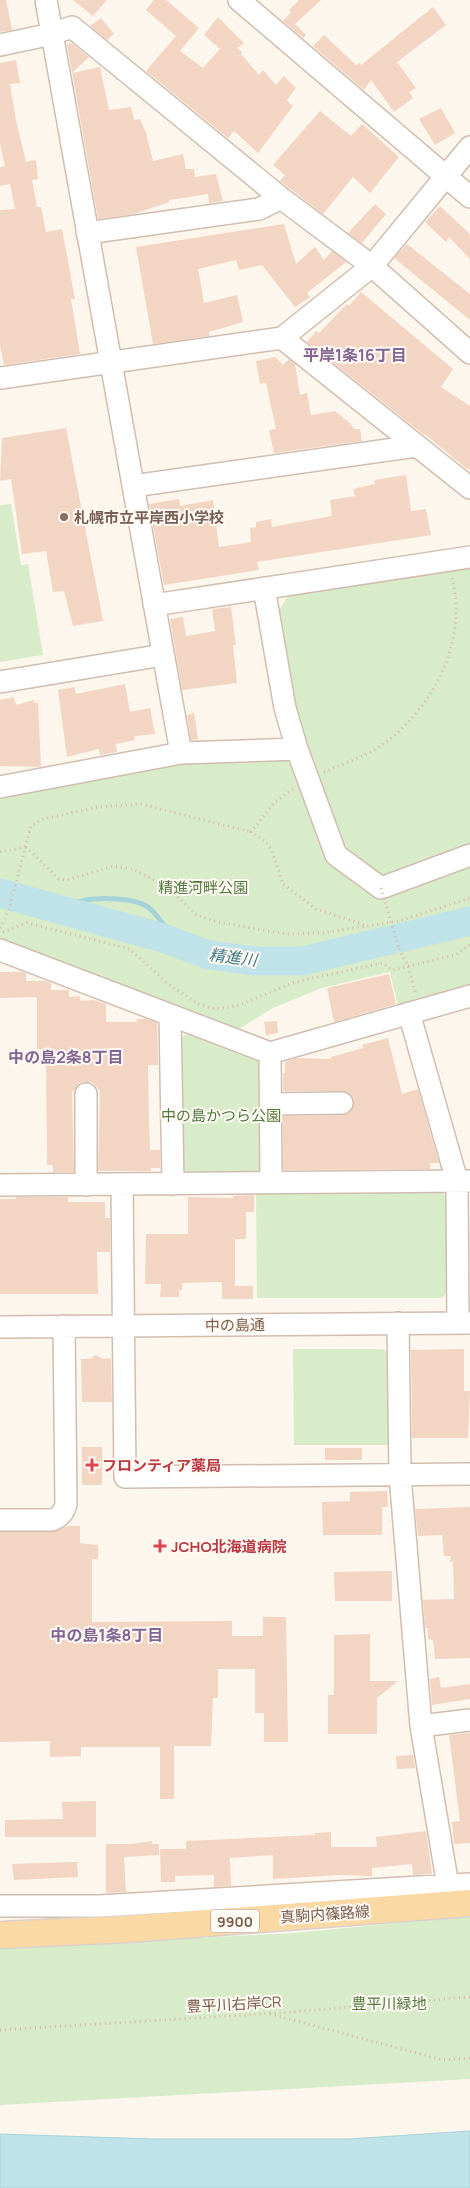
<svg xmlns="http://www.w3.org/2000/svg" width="470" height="2188" font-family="Manrope,'Noto Sans JP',sans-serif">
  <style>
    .green { fill: #d8ecc9 }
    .water { fill: #bfe3e8; stroke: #a5d3da }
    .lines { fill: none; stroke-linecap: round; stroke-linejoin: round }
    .stream { stroke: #a5d3da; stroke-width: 5 }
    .river { stroke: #bfe3e8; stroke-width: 29 }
    .building { fill: #f3d5c3 }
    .minor-casing { stroke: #d1beb0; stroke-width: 24 }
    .major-casing { stroke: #dad1cd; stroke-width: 29 }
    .path { stroke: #d9b8a5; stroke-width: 3; stroke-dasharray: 1 4; stroke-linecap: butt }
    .minor { stroke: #fff; stroke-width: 21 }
    .major { stroke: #fbd9a5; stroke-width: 26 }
    .path-bridge { stroke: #d9b8a5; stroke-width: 3; stroke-dasharray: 1 4; stroke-linecap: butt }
    .education-dot { fill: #8d6e63; stroke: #fffaf3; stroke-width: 2 }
    .health-dot { fill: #e0444e; stroke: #fffaf3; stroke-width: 2 }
    .labels { text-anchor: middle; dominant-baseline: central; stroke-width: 4; stroke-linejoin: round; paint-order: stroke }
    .shield { fill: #fffaf3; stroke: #a28b7f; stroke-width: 1 }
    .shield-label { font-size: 14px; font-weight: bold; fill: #7a5c4d }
    .education-label { font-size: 15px; font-weight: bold; fill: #785e54; stroke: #fffaf3; text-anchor: start }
    .park-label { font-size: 15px; fill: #537a41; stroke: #fffaf3 }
    .street-label { font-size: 15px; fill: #7a5c4d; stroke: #fffaf3 }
    .health-label { font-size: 15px; font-weight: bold; fill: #be3a42; stroke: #fffaf3; text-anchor: start }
    .neighbourhood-label { font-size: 16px; font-weight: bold; fill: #846695; stroke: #fffaf3 }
    .water-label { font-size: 16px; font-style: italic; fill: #437c86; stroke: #fffaf3 }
  </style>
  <rect width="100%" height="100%" fill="#fdf6ec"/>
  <path class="green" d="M11 504 21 565 28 564 43 655 0 662V505Z
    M470 568V846L380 880 345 849 297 721 279 610 288 596Z
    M290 757 328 860 379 897 470 863V985L398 1006 390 972 322 988 273 1008 237 1030 0 945V797L167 762Z
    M190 1033 256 1058 260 1063 261 1168 256 1173H188L181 1167V1039L185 1035Z
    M441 1192 446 1197 447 1293 442 1298H257L256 1194Z
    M293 1349H383L388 1354 389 1445H294Z
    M470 1916V2079L0 2105V1948L294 1933Z"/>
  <path class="water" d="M470 2131V2188H0V2134L154 2139H349Z"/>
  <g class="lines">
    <path class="stream" d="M56 908C66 906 76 902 86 900 101 897 135 898 148 907 160 916 167 932 177 943"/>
    <path class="river" d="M0 893 163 938 209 955 256 961H302L470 921"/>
  </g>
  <path class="building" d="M0 0H6L12 30 0 32Z
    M73 0H107L93 16Z
    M154 0H166L199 28 180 51 203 68 220 49 204 35 218 17 244 43 237 48 242 52 241 54 259 75 263 70 276 85 284 76 296 88 287 100 293 106 258 153 234 131 228 138 146 71 176 36 146 10Z
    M299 0H321L295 24 306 35 303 38 283 21 291 12 289 10Z
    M433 7 446 25 397 62 416 88 409 92 413 98 394 112 371 80 364 90 313 46 324 35 356 65 359 63 361 65Z
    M101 18 114 34 107 40 90 26Z
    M72 43 89 57 72 73 100 67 109 110 131 107 134 120 140 119 146 133 153 161 183 154 186 169H194L195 177 216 174 223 201 209 203 208 194 169 200V202L134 214 98 219 67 44Z
    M16 60 20 83 10 84 16 120 26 162 36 160 38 179 32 180 37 207H41L46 232 62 229 75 299H71L80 354 4 365 0 345V210L15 209 10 184 0 186V167L5 166 0 144V63Z
    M441 108 455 133 435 145 419 119Z
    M320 111 351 136 362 124 399 157 370 193 353 177 323 214 280 181 285 175 273 165Z
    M375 204 386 214 362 243 348 233Z
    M440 206 470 234V259L449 237 446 242 425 222Z
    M284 224 296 264 315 247 324 260 332 251 346 262 307 293 310 297 295 307 262 265 239 270 236 260 198 269 204 303 237 295 243 322 209 332 210 336 153 344 136 247Z
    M407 244 470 294V320L394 258Z
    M361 292 453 369 441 387 470 406V468L468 470 425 434 424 435 307 342 316 331 319 333 347 304 349 306Z
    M275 357 283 365 289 359 295 364 300 395 307 393 311 415 335 411 351 424 354 429H360L362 441 274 453 269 430 276 429 266 383 260 384 256 361Z
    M66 428 103 621 73 626 64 591 53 592 46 551 22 554 11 479 0 481 2 438Z
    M406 475 411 511 426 509 431 535 257 562 259 570 164 585 149 504 179 499 180 506 213 500 219 547 251 542 250 528 256 527V522L271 519 272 527 332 516 330 500 355 496 353 489 375 484 374 480Z
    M231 607 236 645H233L237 683 182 690 170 619 183 617 186 636 215 631 212 609Z
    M125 684 130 712 150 708 155 734 134 736 135 740 116 744 117 752 100 755 99 749 67 757 58 690 75 687 76 694Z
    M14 697 16 705 34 700V703H38L41 767 0 766V700Z
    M194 713 198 739 191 740 187 715Z
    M0 972H21L26 973V981H46L51 983V990H69V997L80 996V1001L94 1000 106 1004V1022H137V1019H147L157 1023 158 1065H148L149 1123 150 1150H160V1168H151V1171H98L100 1091 93 1083 86 1082 79 1083 74 1091H72L74 1172H53V1165H47L46 1050 37 1049V997L0 998Z
    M389 974 396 1004 334 1022 327 988Z
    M277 1021 278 1033 266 1035 264 1022Z
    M388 1038 402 1094 418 1089 439 1163H430V1169L283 1170V1116L343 1115 349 1113 354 1103 352 1096 342 1091H283V1073H285V1062L296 1058 331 1059V1057L363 1048 362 1045Z
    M254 1195V1212H246V1239H235V1286H253V1299H222V1282L182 1283V1290H179V1297H160L161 1284H145L146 1234H188V1197L233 1198V1196Z
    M16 1197H68V1202H105V1218H110V1252H97L98 1294H0V1199H16Z
    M464 1349V1391H470L468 1438H412L411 1350Z
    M96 1355 103 1359 111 1358 112 1402H82L81 1359H90Z
    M82 1447H102V1485H82Z
    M325 1448H362V1460H325Z
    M387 1491 388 1507H382V1535H323L322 1502 350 1501V1492Z
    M470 1507V1658L435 1659 433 1640 428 1639V1628H425L423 1600 454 1599 453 1562H450L451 1556H444L442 1535 418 1536 415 1509Z
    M67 1526H80V1543L98 1545V1559H92V1622L232 1621V1636H263V1617H286L288 1742H264V1713H255V1669H218V1698H213L211 1746H174V1799H160V1747H81V1756L50 1757V1741L0 1742V1532H52Z
    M392 1571V1601H335L334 1572Z
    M370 1634V1681H398L377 1698V1734H328V1695H334V1635Z
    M439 1677 441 1688 470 1684V1699L432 1705 430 1679Z
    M470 1733V1843L454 1844 452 1822 460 1821 449 1735Z
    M413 1755 415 1768 397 1769 396 1756Z
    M96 1801V1837H5V1820L63 1819 62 1802Z
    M426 1831 432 1874 413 1875 412 1864 372 1868V1876L340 1875 273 1879V1855L230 1858 231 1886 214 1887V1875L175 1876V1882H161L160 1849H186V1841L315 1835V1833L331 1832V1847H377L376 1837Z
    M152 1841V1844H159V1855L124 1857 126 1892 106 1893V1844H133Z
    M77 1862 78 1877 14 1880 12 1864Z"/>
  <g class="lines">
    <g class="minor-casing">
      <path id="minor" d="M46 0 181 753
        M239 0 470 197
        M0 45 52 34 72 27 281 198 372 266 470 353
        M87 233 259 209 281 198
        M282 338 470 488
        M0 378 282 338 372 266 470 147
        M133 486 416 446
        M154 605 470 557
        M0 682 163 655
        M297 749 336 855 381 888 470 855
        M0 787 181 753 297 749 285 708 264 588
        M0 950 270 1053 470 996
        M409 1013 457 1181 458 1323
        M170 1016 173 1184
        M270 1053 271 1182
        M86 1094V1185
        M271 1104 342 1103
        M122 1184 125 1477 470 1474
        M0 1185 470 1181
        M398 1323 400 1475 421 1726 448 1886
        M0 1327 470 1323
        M0 1520H52C60 1517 64 1513 66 1504L64 1326
        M421 1726 470 1720
        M0 1906H100L470 1884"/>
    </g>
    <g class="major-casing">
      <path id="major" d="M0 1935 128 1929 470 1903"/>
    </g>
    <path class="path" d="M324 772C349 762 375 753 395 735 439 696 467 636 452 578
      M293 789 275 802 251 832 266 842 272 851 283 884 316 909 365 925
      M26 847 59 879 67 880 114 866 133 869 154 880 175 894 196 915 218 922 285 934 322 933 399 921 470 898
      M0 852 26 847
      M0 928 9 909 31 826 43 819 98 807 141 804 251 832
      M3 932 27 923 130 949 168 984 198 1004 215 1009 237 1006 295 982 382 963 393 970 455 955 470 945
      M399 949 408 966 416 994
      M270 2014 443 2060 470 2058
      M0 2030 292 2012 470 1997"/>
    <use href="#minor" class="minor"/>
    <use href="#major" class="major"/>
    <path class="path-bridge" d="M381 888 399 949"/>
  </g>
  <circle class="education-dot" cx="64" cy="517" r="5"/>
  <g class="health-dot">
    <path d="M89.5 1457.5h5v5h5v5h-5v5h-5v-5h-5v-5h5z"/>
    <path d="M157.5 1538.5h5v5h5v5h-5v5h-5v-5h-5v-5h5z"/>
  </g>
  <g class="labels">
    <rect class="shield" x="211" y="1909.5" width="48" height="23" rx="4"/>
    <g class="shield-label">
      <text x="235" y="1921">9900</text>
    </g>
    <g class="education-label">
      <text x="74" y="517">札幌市立平岸西小学校</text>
    </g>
    <g class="park-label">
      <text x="203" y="887">精進河畔公園</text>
      <text x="221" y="1115">中の島かつら公園</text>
      <text x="389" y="2003">豊平川緑地</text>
    </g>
    <g class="street-label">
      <text transform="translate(235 1325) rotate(-1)">中の島通</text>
      <text transform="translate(325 1914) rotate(-4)">真駒内篠路線</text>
      <text transform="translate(234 2004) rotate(-3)">豊平川右岸CR</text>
    </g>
    <g class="health-label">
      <text x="102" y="1465">フロンティア薬局</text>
      <text x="171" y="1546">JCHO北海道病院</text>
    </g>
    <g class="neighbourhood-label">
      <text x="355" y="355">平岸1条16丁目</text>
      <text x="66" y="1057">中の島2条8丁目</text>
      <text x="107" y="1635">中の島1条8丁目</text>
    </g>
    <g class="water-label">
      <text transform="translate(233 957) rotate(7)">精進川</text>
    </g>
  </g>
</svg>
